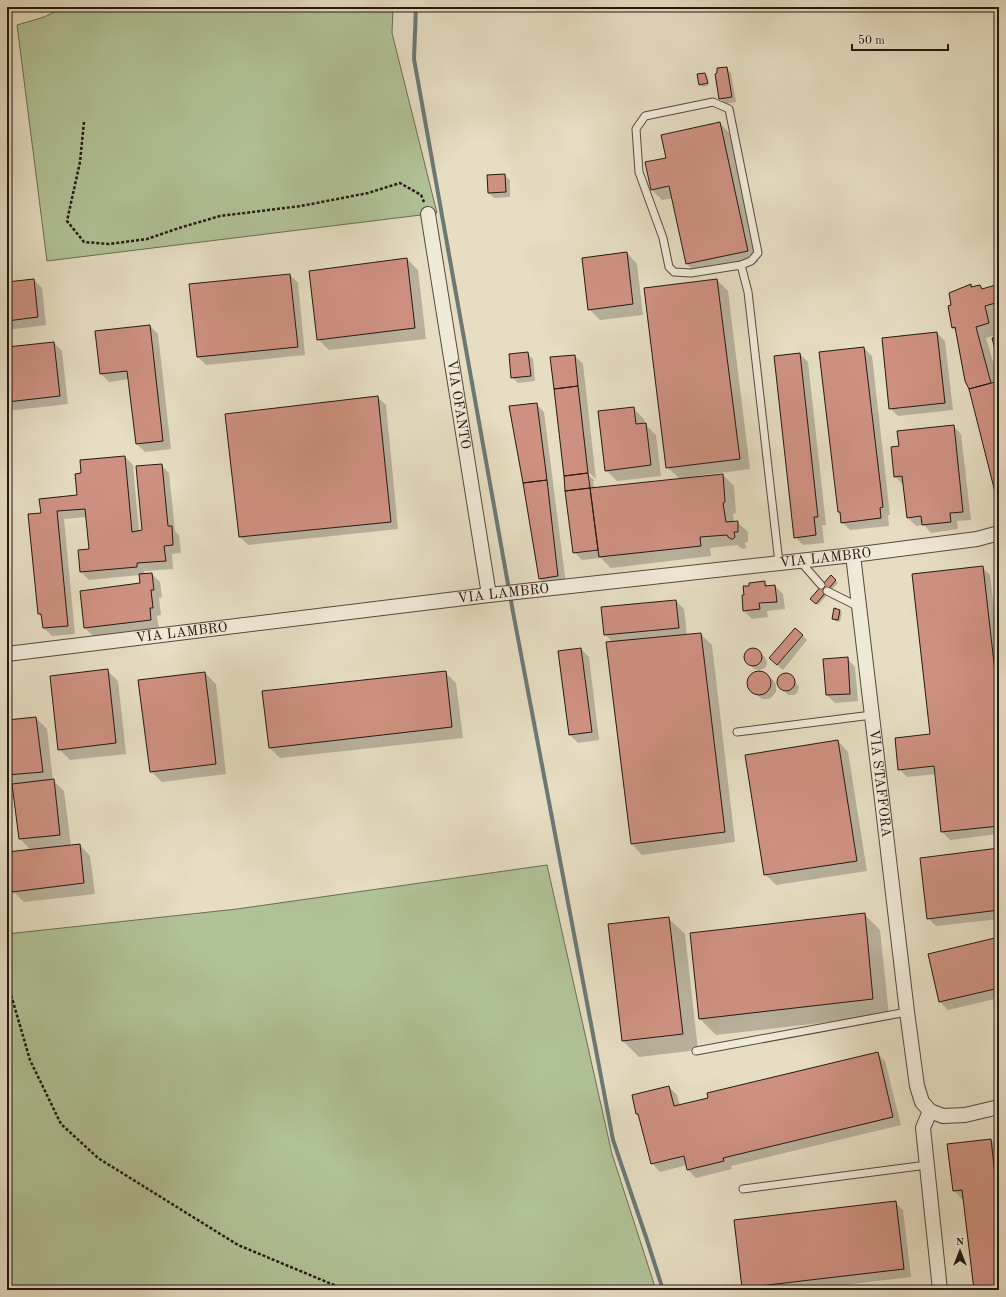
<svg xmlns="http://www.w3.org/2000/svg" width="1006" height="1297" font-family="'Old Standard TT',serif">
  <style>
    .green { fill: #b1c297; stroke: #6b6d54 }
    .shadow { fill: #0003 }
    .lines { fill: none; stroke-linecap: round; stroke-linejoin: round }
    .stream { stroke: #6a7976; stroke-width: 4 }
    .building { fill: #ce9181; stroke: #251811 }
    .lane-casing { stroke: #55493d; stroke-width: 9 }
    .street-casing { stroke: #55493d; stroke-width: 16 }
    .path { stroke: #251811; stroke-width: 2.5; stroke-dasharray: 3 2; stroke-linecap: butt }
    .lane { stroke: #efe9d7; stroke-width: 7 }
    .street { stroke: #efe9d7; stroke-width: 14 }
    .labels { text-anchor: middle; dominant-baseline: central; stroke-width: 4; stroke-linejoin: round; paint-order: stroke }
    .street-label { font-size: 14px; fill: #251811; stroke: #efe9d7 }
  </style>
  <rect width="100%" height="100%" fill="#e6ddc2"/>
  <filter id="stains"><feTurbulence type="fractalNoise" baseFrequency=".005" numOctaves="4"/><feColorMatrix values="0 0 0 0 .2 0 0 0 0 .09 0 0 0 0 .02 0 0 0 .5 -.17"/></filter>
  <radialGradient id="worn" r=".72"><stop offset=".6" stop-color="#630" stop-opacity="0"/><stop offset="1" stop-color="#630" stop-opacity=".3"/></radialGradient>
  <path class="green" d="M65 7H393L392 33 437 213 47 261 17 25 44 17Z
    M547 865 612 1154 656 1290H7V934L237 909Z"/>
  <path class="shadow" d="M726 68 731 73 736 102 725 104 720 98Z
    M705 74 707 76 709 85 703 87 700 84Z
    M720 123 730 134 758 262 698 275 687 264 673 198 662 200 652 190 667 158Z
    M504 175 510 180V197L494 198 489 193 488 176Z
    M627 253 637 264 643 315 600 320 589 309Z
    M407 259 418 270 426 339 329 350 318 339Z
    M290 275 298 283 305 355 206 365 198 357 190 285Z
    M34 280 42 288 46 325 7 330V283Z
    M717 280 728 291 750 469 696 476 697 478 723 475 734 486 736 513 733 514 734 522H737L748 532V542H745L746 548 742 549 737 545 710 548 711 556 611 568 601 558 582 560 574 552 575 356 583 364 596 479 585 469 584 470 595 481H593L594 488 680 479 667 467Z
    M971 285 973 287 980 286 984 290 999 286V316L995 317 999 334 986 338 999 382V500L970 388 957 332 953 328 949 307Z
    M150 326 158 334 171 449 145 452 137 444 129 379 109 382 101 374Z
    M937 333 945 341 953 410 898 416 890 408 883 339Z
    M54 343 62 351 68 404 7 411V348Z
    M864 348 872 356 890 515H888L889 526 850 530 842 522 841 515 839 512 820 353Z
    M527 353 533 359 535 381 518 383 512 377Z
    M800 354 808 362 826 525H822L824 543 803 545 795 537Z
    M377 397 386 405 398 529 248 545 240 537Z
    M536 404 544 412 566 584 548 587 540 579 510 407Z
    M633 408 644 419 645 424 656 435 661 476 617 481 606 470Z
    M953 426 961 434 971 520 957 521 958 529 931 533 924 525 916 526 908 518 903 485 895 476Z
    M125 457 133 465 139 532 143 531 161 465 169 473 175 531 179 535 181 553 172 554 173 569 144 571 145 575 152 574 160 582 162 597 159 598 161 615 157 616 159 628 93 636 85 628 141 584 140 575 89 580 81 572 79 551 90 550 87 517 64 519 75 634 52 636 44 628 43 618 39 614 42 514 78 496 83 474Z
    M982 567 990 575 999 649V834L950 840 942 832 936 774 907 777 899 769 931 735Z
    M831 576 838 583 818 605 811 599Z
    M764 582 769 587 775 586 783 594 785 609 767 611 768 617 752 619 744 611 745 596Z
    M676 601 684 609 687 635 701 634 712 645 735 842 642 855 632 844 613 643 605 634Z
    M840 611 842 613 840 622 835 621 833 618Z
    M802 635 807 640 783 670 776 664Z
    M581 649 589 657 599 740 578 743 570 735Z
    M755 649 765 657 767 662 766 667 763 669 760 670 754 669 749 663 745 657 747 652 749 650Z
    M847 658 855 667 858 701 835 703 827 695Z
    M107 670 118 681 126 754 70 760 59 749Z
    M759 671 765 673 774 681 776 685V692L771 698 768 699H762L750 689 748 681 749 678 752 673Z
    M445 672 456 683 463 738 280 758 269 747Z
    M205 673 216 684 226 774 162 782 151 771Z
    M785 675 791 676 799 687 797 693 794 695H788L779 684 780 678Z
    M36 718 47 729 53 780 64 791 71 846 80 845 90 856 95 894 24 902 13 891 31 850 20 839 14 786 7 787V721Z
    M838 741 848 752 867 871 776 885 765 874Z
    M999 849V919L936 926 928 918Z
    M864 914 880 930 889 1015 716 1035 700 1019 692 934Z
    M668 918 685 934 698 1050 639 1057 623 1041Z
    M999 938V998L948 1010 940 1002 929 955Z
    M877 1053 885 1061 901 1125 731 1166 732 1169 696 1178 688 1170 687 1165 660 1172 652 1163 640 1116 637 1114 669 1087 677 1095 680 1106Z
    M991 1140 999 1148V1290H975L964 1199H962L954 1191Z
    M895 1202 903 1210 911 1277 802 1290H745L743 1288Z"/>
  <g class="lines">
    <path class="stream" d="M416 7 414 59 513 612 613 1140 647 1240 663 1290"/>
  </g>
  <path class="building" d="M727 67 732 97 719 99 715 74 717 73V68Z
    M705 73 708 83 699 85 697 74Z
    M720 122 748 251 686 264 669 186 651 190 645 162 666 158 661 135Z
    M505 174 506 192 488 193 487 175Z
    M627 252 633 304 588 310 582 258Z
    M407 258 415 328 317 340 309 271Z
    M290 274 298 347 197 357 189 284Z
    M34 279 38 317 7 321V282Z
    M717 279 740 459 666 468 644 288Z
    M971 284V287L980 285 982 289 999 284V302L985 306 989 323 976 327 991 383 969 389 965 381 955 327 952 328 948 306 951 305 949 293Z
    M150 325 163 441 136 444 127 371 100 374 95 331Z
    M937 332 945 403 889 409 882 338Z
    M999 336V361H998L992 338Z
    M54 342 60 396 7 402V347Z
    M864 347 883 507 880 508 881 518 841 523 840 512H838L819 352Z
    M528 352 531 376 511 378 509 354Z
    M800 353 818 517H814L816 535 794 538 774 356Z
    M575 355 578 386 554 389 550 357Z
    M999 381V499L997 500 969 389Z
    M578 386 588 473 564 476 554 389Z
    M378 396 391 522 239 537 225 414Z
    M537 403 547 480 523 483 509 406Z
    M634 407 636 424 646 423 651 465 605 471 598 411Z
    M954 425 963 512 950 513 951 522 922 525 921 516 907 518 902 476 894 477 891 447 899 446 897 431Z
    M125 456 132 532 142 530 136 466 162 464 168 526H172L173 545 164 546 166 561 137 563V567L80 572 78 550 89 549 85 509 57 511 68 626 43 628 41 614H38L28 514 41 513 39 499 77 495 75 474 81 473 80 460Z
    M588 473 590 488 565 491 564 476Z
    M723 474 725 502 723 503 726 522 738 521V532H734L735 537 733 539H731L728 537 727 535 700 537 701 546 599 557 590 488Z
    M547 480 558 576 539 579 523 483Z
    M590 488 598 550 573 553 565 491Z
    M983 566 999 707V826L941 832 934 766 898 770 895 738 930 734 912 574Z
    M152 573 154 590H151L153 608H150L151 620 84 628 80 591 140 583 139 574Z
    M831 575 836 580 816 604 810 599Z
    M765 581V586L775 585 777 602 759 603 760 609 743 611 742 595H744L743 586H749V583Z
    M676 600 679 628 604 635 601 607Z
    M834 608 840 610 838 620 832 619Z
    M795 628 803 635 777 665 769 658Z
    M701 633 725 832 631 844 606 642Z
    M581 648 592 732 569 735 558 651Z
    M744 657a9 9 0 1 1 18 0a9 9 0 1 1-18 0Z
    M848 657 850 694 826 695 823 659Z
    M108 669 116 743 58 750 50 676Z
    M747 683a12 12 0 1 1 24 0a12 12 0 1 1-24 0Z
    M446 671 452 727 269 748 262 691Z
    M205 672 216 764 150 772 138 680Z
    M777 682a9 9 0 1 1 18 0a9 9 0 1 1-18 0Z
    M36 717 43 772 7 775V720Z
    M838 740 857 861 764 875 745 755Z
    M54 779 60 835 19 839 12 784Z
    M80 844 84 883 12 892 7 852Z
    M999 848V910L927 919 920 858Z
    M865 913 873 999 699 1019 690 933Z
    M669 917 683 1034 622 1041 608 924Z
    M999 937V988L939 1002 928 954Z
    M878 1052 893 1117 723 1158 724 1161 687 1170 684 1156 651 1164 638 1114H636L632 1095 669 1086 674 1106 708 1098 707 1093Z
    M991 1139 996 1184H999V1290H974L962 1190 953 1191 947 1144Z
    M896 1201 904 1269 742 1288 734 1220Z"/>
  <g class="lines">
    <g class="lane-casing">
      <path id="lane" d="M741 265 691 273 674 272 669 267 663 238 639 172 636 129 645 116 713 102 729 109 758 253 751 261 741 265 748 292 779 563
        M800 561 821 585
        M827 591 859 607
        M737 732 872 715
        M696 1051 907 1012
        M743 1189 927 1165"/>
    </g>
    <g class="street-casing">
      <g id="street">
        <path id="s1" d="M428 214 489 595"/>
        <path id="s2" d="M853 555 907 1012 917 1086 922 1102 930 1111 943 1116 965 1115 999 1107"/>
        <path id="s3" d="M7 654 489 595 853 555 977 539 999 533"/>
        <path d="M930 1111 923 1128 940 1290"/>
      </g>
    </g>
    <path class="path" d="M84 122 80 162 67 221 84 242 109 244 147 239 179 228 220 216 301 206 368 193 400 183 421 195 424 202
      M7 981 30 1060 61 1124 98 1158 238 1245 346 1290"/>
    <use href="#lane" class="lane"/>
    <use href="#street" class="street"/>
  </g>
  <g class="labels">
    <g class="street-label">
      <text stroke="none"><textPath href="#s1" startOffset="193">VIA OFANTO</textPath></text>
      <text stroke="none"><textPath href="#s3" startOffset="824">VIA LAMBRO</textPath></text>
      <text stroke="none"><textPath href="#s3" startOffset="500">VIA LAMBRO</textPath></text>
      <text stroke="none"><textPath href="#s3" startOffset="176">VIA LAMBRO</textPath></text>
      <text stroke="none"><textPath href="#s2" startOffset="230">VIA STAFFORA</textPath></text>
    </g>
  </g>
  <rect width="1006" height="1297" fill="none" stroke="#e6ddc2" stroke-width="24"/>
  <rect x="8" y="8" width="990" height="1281" fill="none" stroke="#251811" stroke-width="2"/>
  <rect x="12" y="12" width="982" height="1273" fill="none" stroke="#251811"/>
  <g transform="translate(960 1251)" stroke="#efe9d7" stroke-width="3" paint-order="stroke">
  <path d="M0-3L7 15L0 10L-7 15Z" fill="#251811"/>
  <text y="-6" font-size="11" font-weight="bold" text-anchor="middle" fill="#251811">N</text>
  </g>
  <path d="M852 44v6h96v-6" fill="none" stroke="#251811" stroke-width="2"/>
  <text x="858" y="44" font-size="12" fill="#251811" stroke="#efe9d7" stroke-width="3" paint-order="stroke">50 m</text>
  <rect width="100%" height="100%" filter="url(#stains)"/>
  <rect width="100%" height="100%" fill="url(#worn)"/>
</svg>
